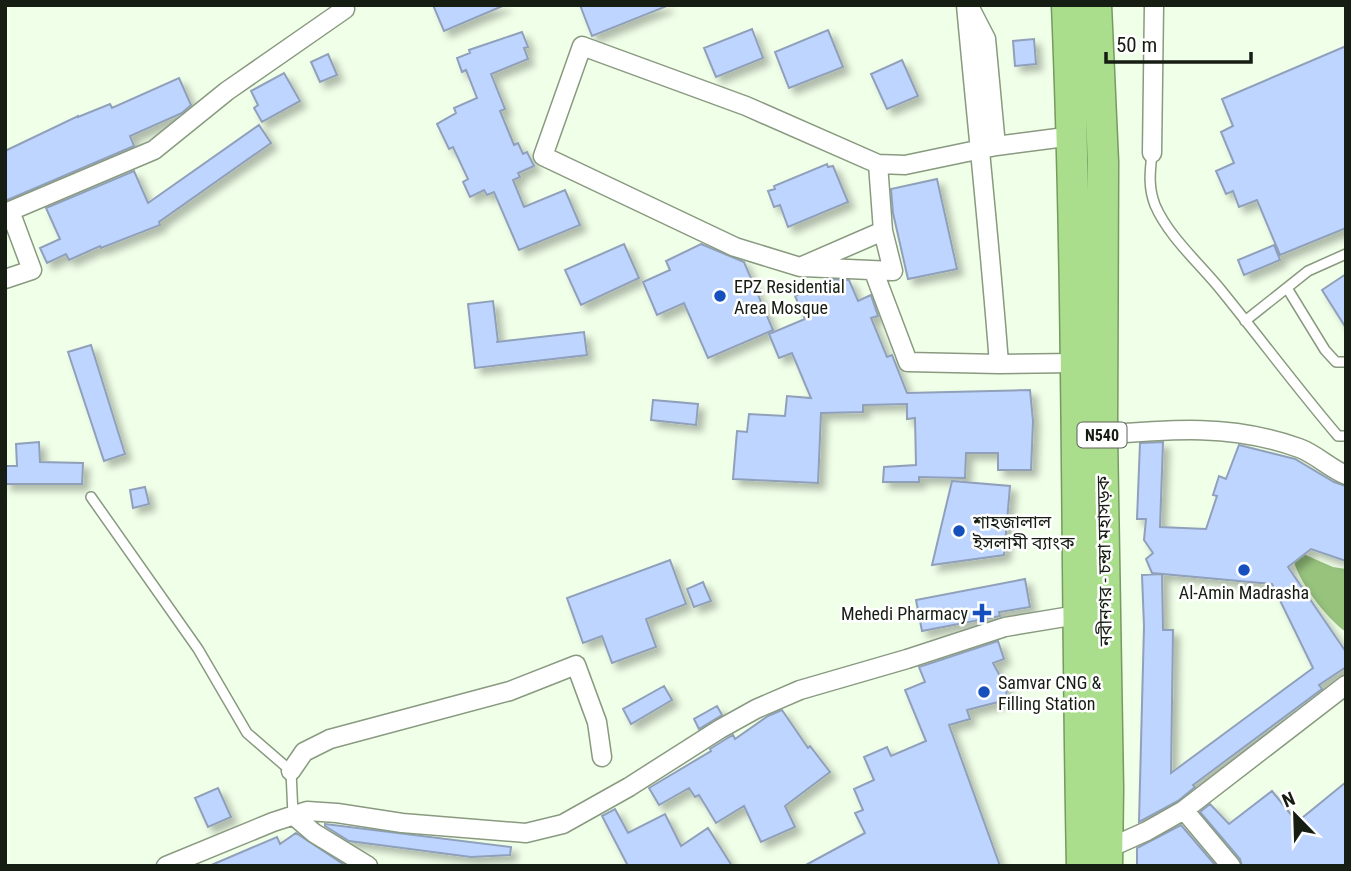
<svg xmlns="http://www.w3.org/2000/svg" width="1351" height="871" font-family="'Roboto Condensed','Noto Sans Bengali',sans-serif">
  <style>
    .water { fill: #97c37d }
    .building { fill: #bdd5ff; stroke: #90a0ba; stroke-width: 2; filter: url(#shadow) }
    .lines { fill: none; stroke-linecap: round; stroke-linejoin: round }
    .lane-casing { stroke: #899a80; stroke-width: 12 }
    .street-casing { stroke: #899a80; stroke-width: 21 }
    .highway-casing { stroke: #769a61; stroke-width: 33 }
    .lane { stroke: #fff; stroke-width: 9 }
    .street { stroke: #fff; stroke-width: 18 }
    .highway { stroke: #aade8c; stroke-width: 30 }
    .poi-dot { fill: #1550bc; stroke: #fff; stroke-width: 2.5 }
    .labels { text-anchor: middle; dominant-baseline: central; stroke-width: 5; stroke-linejoin: round; paint-order: stroke }
    .shield { fill: #fff; stroke: #5c6159; stroke-width: 2 }
    .shield-label { font-size: 16px; font-weight: bold; fill: #161d12 }
    .poi-label { font-size: 18px; fill: #161d12; stroke: #fff; text-anchor: start }
    .street-label { font-size: 18px; fill: #161d12; stroke: #fff }
  </style>
  <defs>
    <filter id="shadow"><feDropShadow dx="6" dy="6" stdDeviation="3.5" flood-color="#0004"/></filter>
  </defs>
  <rect width="100%" height="100%" fill="#f0ffe8"/>
  <path class="water" d="M1301 553 1333 567 1346 569V632C1325 617 1297 580 1292 555Z"/>
  <path class="building" d="M433 5H505L444 31Z
    M580 5H666L667 6 592 36Z
    M752 29 763 58 716 77 704 48Z
    M828 30 843 67 789 88 775 52Z
    M522 32 528 47 524 48 528 59 491 74 505 109 500 111 514 145 518 143 523 154 527 152 534 166 518 173 520 177 513 180 524 207 565 190 580 225 519 250 494 192 487 195 484 190 470 197 463 182 468 179 453 147 449 149 437 124 456 113 454 108 477 98 466 70 462 72 457 58 470 53 469 50Z
    M1034 39 1036 64 1015 66 1013 41Z
    M1346 46V228L1280 255 1257 200 1239 207 1233 191 1226 194 1216 171 1234 163 1221 132 1233 126 1222 99Z
    M328 54 337 75 320 82 311 62Z
    M902 60 918 96 887 109 871 74Z
    M284 73 300 101 262 122 254 108 258 105 251 91Z
    M179 78 191 105 182 113 130 136 134 146 5 201V151L78 116V117L110 104 112 108Z
    M259 125 271 143 159 222 160 225 101 248 100 246 69 260 66 254 47 263 40 248 60 239 46 208 134 171 148 203Z
    M827 164 828 167 833 166 848 202 788 227 780 205 774 207 768 191 775 189 774 186Z
    M937 179 957 269 908 279 893 213 891 189Z
    M624 244 639 278 581 305 565 270Z
    M701 244 744 262 773 330 708 358 684 303 657 315 643 282 670 270 666 261Z
    M1274 245 1280 260 1244 275 1238 260Z
    M1346 274V328L1322 290Z
    M825 279 849 280 858 301 871 295 878 316 871 318 887 357 892 355 907 393 1030 390 1033 421 1031 470H998V453H966L965 478 919 477V482H883L884 467 916 465 915 418 907 419V404L863 405V412L821 413 818 483 733 479 737 431 747 432 749 414 785 416 787 396 811 398 792 353 779 358 769 334 805 319 795 296 826 283Z
    M493 301 498 342H496L584 332 587 355 475 368 468 304Z
    M91 345 125 454 104 461 68 352Z
    M653 400 698 404 696 425 651 420Z
    M39 442 40 462 83 463 82 484H5V466H17L16 444Z
    M1163 442 1160 527 1206 529 1217 496 1213 495 1219 476 1226 479 1239 445 1295 459 1334 482 1346 486V561L1311 549 1288 567 1346 652V667L1319 685 1322 689 1193 785 1195 787 1178 801 1139 822 1144 626 1142 575 1162 574 1163 630H1173L1171 773 1313 668 1272 584 1152 573 1146 559 1153 553 1144 540 1146 519H1137L1140 443Z
    M952 481 1010 486 1004 555 932 565Z
    M145 487 149 504 133 508 130 490Z
    M670 560 686 604 646 619 656 647 612 663 602 636 583 643 567 598Z
    M1025 579 1030 607 999 612 1000 616 922 631 916 600Z
    M703 582 711 601 694 607 687 589Z
    M998 641 1004 659 993 663 1007 689 1006 696 1002 701 967 710 970 719 949 725 1000 866H804L865 833 855 813 863 810 854 789 874 780 864 757 887 747 891 756 926 741 905 690 925 682 919 667Z
    M664 686 672 700 631 724 623 709Z
    M717 706 722 715 699 729 694 719Z
    M782 710 808 748 810 746 830 772 785 806 795 827 761 842 744 806 716 823 699 795 695 797 689 788 659 805 649 788 711 751 710 749 726 739 733 735 735 739 768 716Z
    M1346 782V866H1242L1240 859 1200 812 1210 804 1229 824 1272 791 1297 822Z
    M218 788 231 817 208 827 195 798Z
    M615 809 628 833 665 814 681 846 708 828 732 866H628L602 816Z
    M325 824 511 847 510 855 471 857 349 841 325 826Z
    M1181 825 1216 866H1137V848Z
    M296 833 346 866H209L277 837 280 844Z"/>
  <g class="lines">
    <g class="lane-casing">
      <path id="lane" d="M1152 153C1150 172 1148 187 1155 205 1168 236 1200 264 1221 290 1260 338 1297 388 1338 436H1346
        M1287 288 1325 350 1336 362H1346
        M1245 321 1308 271 1346 254
        M91 497 198 649 247 733 291 771 293 815"/>
    </g>
    <g class="street-casing">
      <path id="street" d="M966 5C977 125 990 244 999 364L1075 363
        M970 8 986 39 996 146 1073 136
        M1152 153 1154 5
        M878 164 883 231 800 267 735 247 543 156 582 46 746 106 878 164 905 165 996 146
        M803 267 893 271 883 231
        M874 272 908 362 999 364
        M5 279 32 270 10 211 154 150 227 91 345 9
        M1102 435C1171 429 1233 424 1299 448 1316 454 1329 468 1346 475
        M291 771 304 752 330 739 510 691 576 665 597 722 602 757
        M1184 810 1346 685
        M293 815 314 833 368 866
        M1107 849 1147 831 1184 810 1231 866
        M166 866 273 822 307 811 337 813 402 823 526 833 563 824 629 787 720 729 756 709 800 690 907 659 1005 627 1077 615"/>
    </g>
    <g class="highway-casing">
      <path id="highway" d="M1067 5C1079 292 1076 579 1082 866
        M1096 5 1103 162 1102 435 1108 789 1107 866"/>
    </g>
    <use href="#lane" class="lane"/>
    <use href="#street" class="street"/>
    <use href="#highway" class="highway"/>
  </g>
  <g class="poi-dot">
    <circle cx="720" cy="296" r="7"/>
    <circle cx="959" cy="531" r="7"/>
    <circle cx="1244" cy="570" r="7"/>
    <path d="M978.5 602.5h7v7h7v7h-7v7h-7v-7h-7v-7h7z"/>
    <circle cx="984" cy="692" r="7"/>
  </g>
  <g class="labels">
    <rect class="shield" x="1077.5" y="422.5" width="49" height="25" rx="5"/>
    <g class="shield-label">
      <text x="1102" y="435">N540</text>
    </g>
    <g class="poi-label">
      <text x="734" y="286">EPZ Residential<tspan x="734" dy="21">Area Mosque</tspan></text>
      <text x="973" y="521">শাহজালাল<tspan x="973" dy="21">ইসলামী ব্যাংক</tspan></text>
      <text x="1244" y="592" text-anchor="middle">Al-Amin Madrasha</text>
      <text x="968" y="613" text-anchor="end">Mehedi Pharmacy</text>
      <text x="998" y="682">Samvar CNG &amp;<tspan x="998" dy="21">Filling Station</tspan></text>
    </g>
    <g class="street-label">
      <text transform="translate(1104 561) rotate(-91)">নবীনগর - চন্দ্রা মহাসড়ক</text>
    </g>
  </g>
  <rect width="1351" height="871" fill="none" stroke="#161d12" stroke-width="14"/>
  <g transform="translate(1295 815) rotate(337)" stroke="#ffffff" stroke-width="5" paint-order="stroke">
  <path d="M0-5L12 26L0 18L-12 26Z" fill="#161d12"/>
  <text y="-10" font-size="19" font-weight="bold" text-anchor="middle" fill="#161d12">N</text>
  </g>
  <path d="M1106 52v10h145v-10" fill="none" stroke="#161d12" stroke-width="3.5"/>
  <text x="1116" y="52" font-size="21" fill="#161d12" stroke="#ffffff" stroke-width="5" paint-order="stroke">50 m</text>
</svg>
